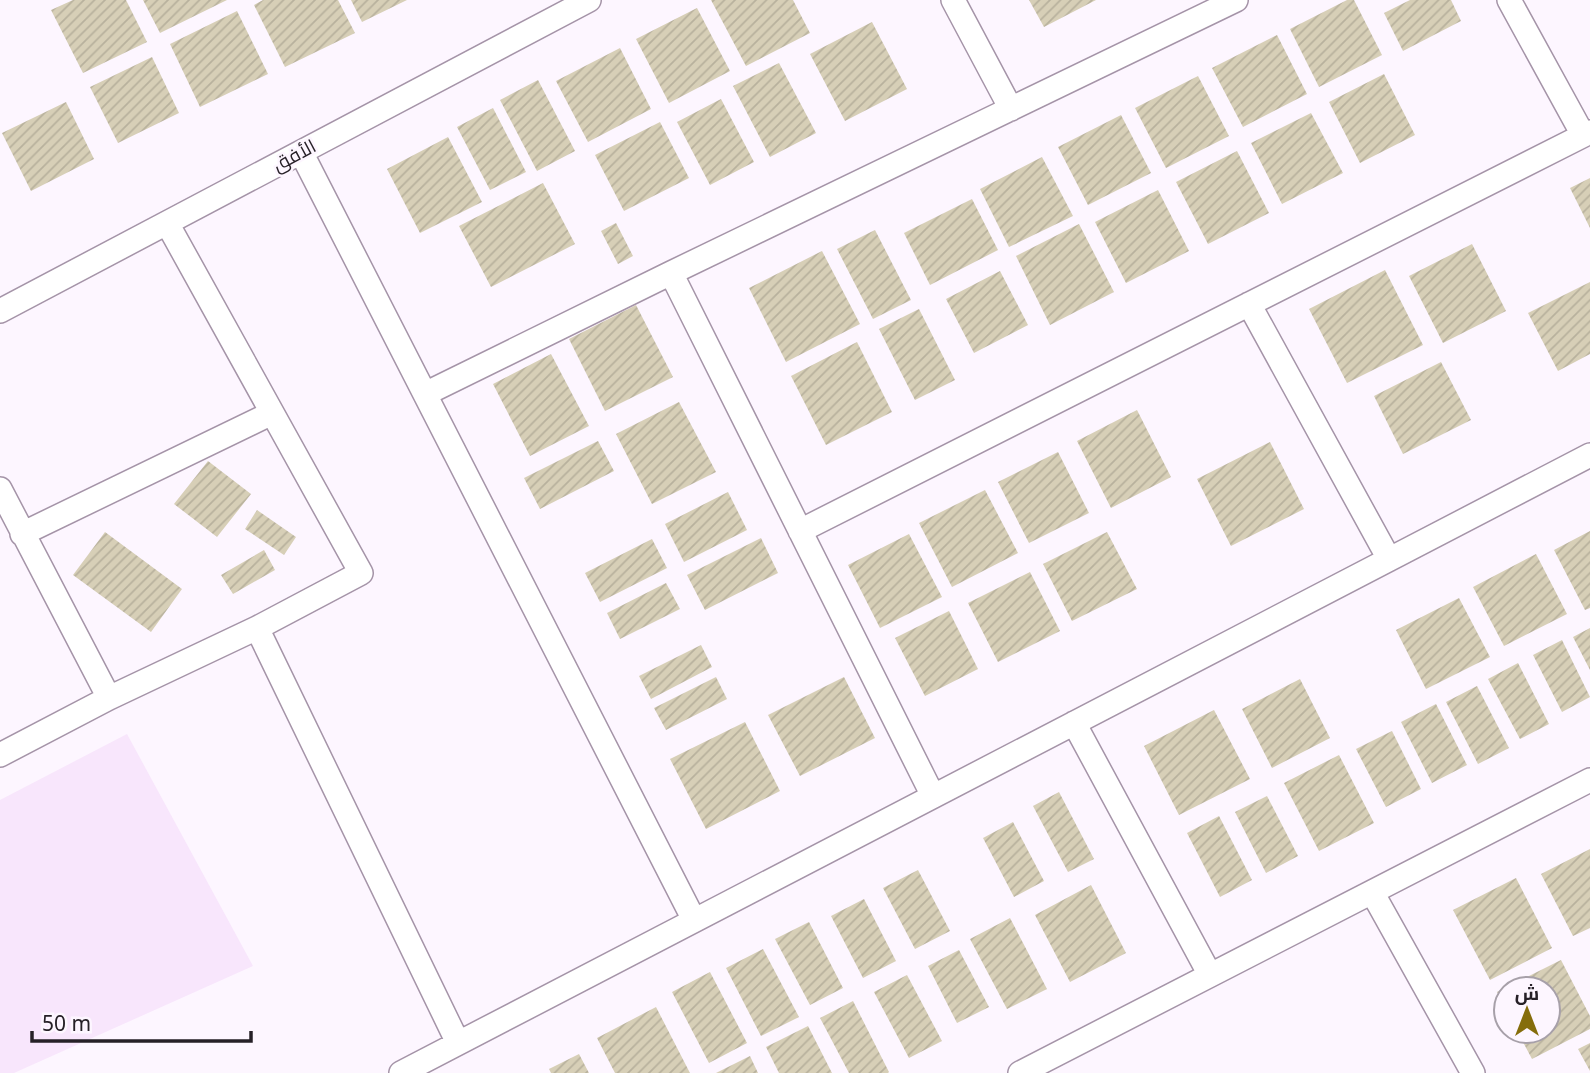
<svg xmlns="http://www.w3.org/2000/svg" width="1590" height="1073" font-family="'Noto Sans',Cairo,sans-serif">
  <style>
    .built { fill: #f8e6fc }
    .building { fill: url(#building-hatch) }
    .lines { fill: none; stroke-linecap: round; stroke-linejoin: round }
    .minor-casing { stroke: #a594a8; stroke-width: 26 }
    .minor { stroke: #fff; stroke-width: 23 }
    .labels { text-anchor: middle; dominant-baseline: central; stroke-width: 5; stroke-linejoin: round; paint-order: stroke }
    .street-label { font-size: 19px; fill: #262027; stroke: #fdf6ff }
  </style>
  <defs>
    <pattern id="building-hatch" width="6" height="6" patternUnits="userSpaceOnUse" patternTransform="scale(1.75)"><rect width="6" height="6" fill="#d7cfb7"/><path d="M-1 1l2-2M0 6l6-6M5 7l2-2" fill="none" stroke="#b8b19d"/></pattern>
  </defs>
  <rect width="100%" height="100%" fill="#fdf6ff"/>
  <path class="built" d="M127 734 253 966 14 1073H0V800Z"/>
  <path class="building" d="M73 0H126L147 42 83 73 51 10Z
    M143 0H227L160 33Z
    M263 0H338L355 33 285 67 254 5Z
    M351 0H407L362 22Z
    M711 0H793L810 33 746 66Z
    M1029 0H1096L1044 27Z
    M1347 0H1354L1382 55 1319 87 1290 29Z
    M1410 0H1451L1461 21 1403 51 1384 13Z
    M697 8 730 71 669 103 636 39Z
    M237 11 268 74 200 107 170 44Z
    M872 22 907 89 845 121 810 54Z
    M1277 35 1307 94 1243 127 1212 68Z
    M620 48 651 109 588 142 556 81Z
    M152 57 179 113 118 143 90 87Z
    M779 63 816 133 770 157 733 86Z
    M1384 74 1415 135 1360 163 1329 102Z
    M1198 76 1229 136 1166 168 1135 108Z
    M538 80 575 151 537 171 500 100Z
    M721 99 754 162 710 185 677 122Z
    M66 102 94 159 31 191 2 133Z
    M493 108 526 172 490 190 457 127Z
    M1311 113 1343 173 1282 204 1251 143Z
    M1121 115 1151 173 1088 205 1058 147Z
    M660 122 689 178 624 211 595 155Z
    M448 137 482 202 420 233 387 169Z
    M1237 151 1269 213 1208 244 1176 182Z
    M1042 157 1073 216 1009 247 980 189Z
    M1590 178V228L1570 188Z
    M543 183 575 244 491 287 459 226Z
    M1158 190 1189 251 1126 283 1095 222Z
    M972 199 998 250 930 285 904 233Z
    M616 223 633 256 618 264 601 231Z
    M1079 224 1114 292 1050 325 1016 256Z
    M875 230 911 300 873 319 837 249Z
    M1472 244 1506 311 1443 343 1409 276Z
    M822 251 860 324 786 362 749 288Z
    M1385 270 1423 345 1347 383 1309 309Z
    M1000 271 1028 325 974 353 946 299Z
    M1590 282V354L1558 371 1528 313Z
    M636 305 673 377 605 411 569 339Z
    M919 309 955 380 915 400 879 329Z
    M857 342 892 412 826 445 791 376Z
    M551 354 589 426 530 456 493 384Z
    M1441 362 1471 420 1403 454 1374 396Z
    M679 402 716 472 652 504 616 434Z
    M1137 410 1171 477 1111 508 1077 441Z
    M598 441 614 471 540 509 524 478Z
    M1270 442 1304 509 1231 546 1197 479Z
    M1058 452 1089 513 1029 543 998 482Z
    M208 461 251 494 217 537 174 504Z
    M985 490 1018 553 952 587 919 523Z
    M728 492 747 530 684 562 665 524Z
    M257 510 296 537 284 555 245 529Z
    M1590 531V608L1585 610 1554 550Z
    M105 532 182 589 151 632 73 575Z
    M1107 532 1137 589 1072 621 1043 564Z
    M909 534 942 597 880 628 848 565Z
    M761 538 778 573 705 610 687 575Z
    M652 539 667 568 600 602 585 573Z
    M264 550 275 570 233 594 221 575Z
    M1536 554 1567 614 1504 646 1473 587Z
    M1030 572 1060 631 998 662 968 603Z
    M666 583 680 609 620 639 607 613Z
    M1459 598 1490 657 1426 689 1396 630Z
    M949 611 978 669 925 696 895 638Z
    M1590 628V670L1573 637Z
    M1562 640 1590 697 1562 712 1533 655Z
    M701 645 712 667 651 699 639 676Z
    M1518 663 1549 724 1520 739 1488 679Z
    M716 677 727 699 666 730 654 708Z
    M844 677 875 738 800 776 768 715Z
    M1300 679 1330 738 1272 768 1242 709Z
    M1477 686 1509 748 1478 764 1446 702Z
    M1436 704 1467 765 1432 783 1401 722Z
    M1214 710 1250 779 1179 815 1144 746Z
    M745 722 780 791 706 829 670 759Z
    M1392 731 1421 789 1386 807 1356 749Z
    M1339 755 1374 823 1319 851 1284 783Z
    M1059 792 1094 859 1068 872 1033 806Z
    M1267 796 1298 856 1266 873 1235 812Z
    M1219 816 1252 880 1220 897 1187 833Z
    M1013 822 1044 881 1014 897 983 838Z
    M1590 849V928L1573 936 1541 874Z
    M918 870 950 931 915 949 883 888Z
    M1516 878 1552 948 1490 980 1453 910Z
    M1091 885 1126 953 1070 982 1035 915Z
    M864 899 896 961 863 978 831 916Z
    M1010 918 1047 989 1007 1009 970 939Z
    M809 922 843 988 810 1005 775 939Z
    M763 949 799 1017 761 1036 726 968Z
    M959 950 989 1007 957 1023 928 966Z
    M1561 960 1590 1016V1029L1532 1059 1517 1031H1548V989H1506V1009L1497 992Z
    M710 972 747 1043 709 1063 672 992Z
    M907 975 942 1041 909 1058 874 992Z
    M853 1001 889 1072 888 1073H849L820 1018Z
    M656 1007 690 1073H615L597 1038Z
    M808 1026 832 1073H779L766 1047Z
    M1590 1043V1071L1578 1049Z
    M579 1054 589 1073H551L549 1069Z
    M750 1056 758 1073H716Z"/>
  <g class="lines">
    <g class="minor-casing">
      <path id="minor" d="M953 0 1011 109
        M1509 0 1583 135
        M301 152 694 920
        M167 223 361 573 257 628
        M671 273 933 796
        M1249 304 1389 559
        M0 311 589 0
        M425 394 671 273 1236 0
        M0 489 109 698
        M800 531 1590 132
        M22 534 272 413
        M1074 723 1210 975
        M0 755 109 698 257 628 458 1043
        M1372 892 1473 1073
        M401 1073 1590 455
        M1020 1073 1590 780"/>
    </g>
    <use href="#minor" class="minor"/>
  </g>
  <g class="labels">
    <g class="street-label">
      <text transform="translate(294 155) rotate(-28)">الأفق</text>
    </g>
  </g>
  <g transform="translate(1527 1010)"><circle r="33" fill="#fdf6ff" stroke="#a7a0a9" stroke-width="2"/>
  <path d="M0-5L12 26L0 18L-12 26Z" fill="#856d0b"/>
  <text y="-10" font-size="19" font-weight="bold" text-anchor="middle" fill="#262027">ش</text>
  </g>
  <path d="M32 1031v10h219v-10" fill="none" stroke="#262027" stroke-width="3.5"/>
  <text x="42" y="1031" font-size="21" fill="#262027" stroke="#fdf6ff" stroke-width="5" paint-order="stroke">50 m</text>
</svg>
